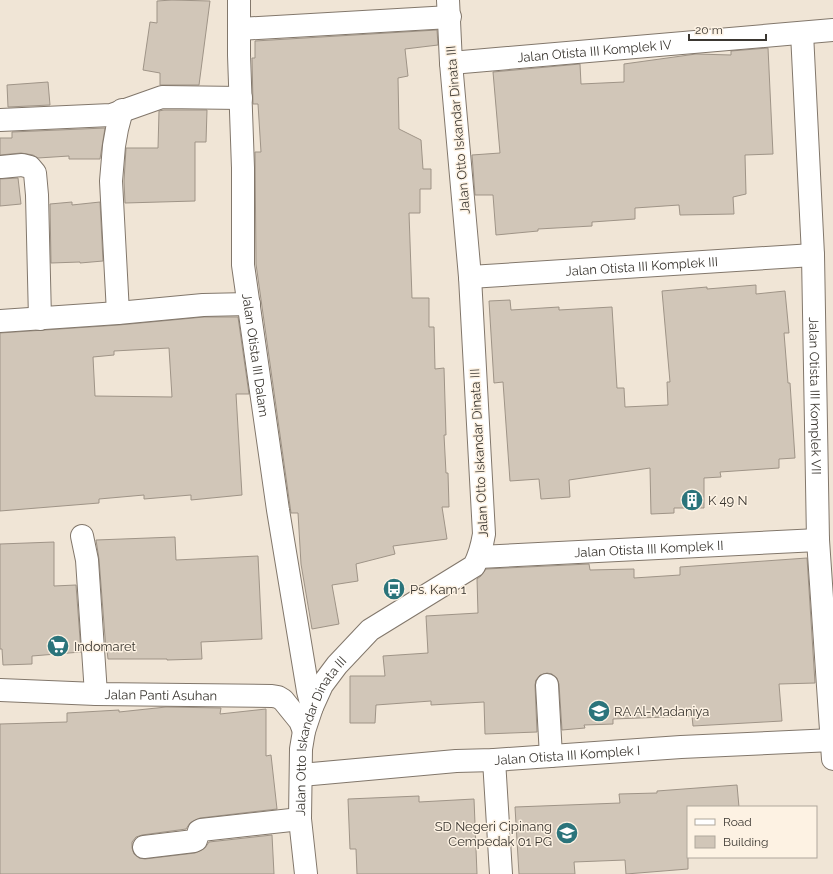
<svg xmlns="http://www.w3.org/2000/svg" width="833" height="874" font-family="Raleway,sans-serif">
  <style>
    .building { fill: #d1c6b8; stroke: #9f9487; fill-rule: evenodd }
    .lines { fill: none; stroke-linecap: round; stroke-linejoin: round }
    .minor-casing { stroke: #82776b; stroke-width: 24 }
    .minor { stroke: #fff; stroke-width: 22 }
    .labels { text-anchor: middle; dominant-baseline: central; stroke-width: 3; stroke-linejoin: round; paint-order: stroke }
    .street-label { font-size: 13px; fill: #3b3731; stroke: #fdf2e3 }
    .poi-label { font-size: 13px; fill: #3b3731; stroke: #fdf2e3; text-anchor: start }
  </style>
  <rect width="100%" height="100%" fill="#f0e5d6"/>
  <path class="building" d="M172 0 210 1 199 85H160V73L143 70 150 22 157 23V1Z
    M437 30 438 45 405 49 408 76 398 78 399 129 421 140 423 169H431V189H420V213H409L412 298H429V327H434L435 369 444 368 446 435H444L446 473H448L449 507H442L447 539 393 546 395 554 356 564 358 581 332 585 339 624 312 629 301 564 298 513H291L256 264 255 152H261L258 104H253L252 58H255V41Z
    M768 48 773 154 745 155 746 194 733 197 734 214 680 215 679 205 635 208V219L592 222V226L538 229V231L496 235 493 195H475L472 155 500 153 493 72 580 64 581 84 624 82V64L696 54 731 55V51Z
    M48 82 50 105 8 107 7 85Z
    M164 110H207L206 142H195V201L125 203 124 181 126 148H158L159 111Z
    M105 128 100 159H69V156L38 158 33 155 21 153 0 155V138H12V132Z
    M18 178 21 204 0 206V179Z
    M72 202V205L100 202 103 261 80 263V262L51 263 50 204Z
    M756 285V294L785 291 789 333H784L788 383H790L795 458 779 459V468L720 472 721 477 704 478V508H674V513L651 514 650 468 569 480 570 497 541 499 539 479 510 481 503 382 494 383 489 301 510 300 511 310 559 307V310L612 307 617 388H624L625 407 668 405 667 382H670L662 291 707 287V289Z
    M204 317H238L249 394H236L242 495 191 500V495L144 499V495L99 499V503L0 511V333L119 325ZM169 348 172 397 95 396 93 357 114 355V351Z
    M175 537 176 560 258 556 262 639 201 642 202 659 167 660V659H108L107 650H106L99 559 96 540Z
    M54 542V586L76 585 81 652 32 656V664L3 665 2 649H0V544Z
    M807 558 815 683 779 684 782 721 693 726 692 716 613 719V724L584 725 585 728 562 730 559 684 557 678 552 674 547 673 540 675 536 680 535 685 537 732 485 734 484 702 431 705V701L376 705 375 723H350V676H385L383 656 428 653 426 616 478 613 477 579 481 576 486 569 589 564 590 570 634 569V578L680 575V567Z
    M166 707 221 708 220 714 266 709V756L271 755 277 809 200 818 190 823 186 829 142 835 136 837 132 842V848L134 854 139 858 145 859 195 853 205 848 209 842 272 835 274 874H0V724L67 722V713L119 710V712Z
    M737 785 739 807H688V869L626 874 625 860 574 862 575 874H519L515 807 620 803 619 794 657 793V791Z
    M419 796V802L474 799 477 874H357L356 849H350L348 799Z"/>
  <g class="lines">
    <g class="minor-casing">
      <g id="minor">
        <path id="s1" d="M239 0V55L243 168V265L278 510 308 691 312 707"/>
        <path d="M239 29 450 17"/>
        <path id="s2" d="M802 33 813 255 818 540 833 759"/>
        <path id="s3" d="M451 63 833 30"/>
        <path d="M0 120 111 115 162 97 241 98"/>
        <path d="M1 167 22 165 30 167 35 173 37 195 40 319"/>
        <path id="s4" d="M470 277 813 255"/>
        <path d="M118 313 111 181 114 146 117 129 122 110"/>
        <path d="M0 321 118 313 203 305 249 304"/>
        <path d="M82 536 87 560 96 694"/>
        <path id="s5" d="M479 557 818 540"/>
        <path d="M547 685 551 756"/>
        <path id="s6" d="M0 690 96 694 272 696 278 697 283 700 300 721 304 731"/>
        <path d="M494 760 501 874"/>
        <path id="s7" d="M301 775 456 761 494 760 681 747 833 740"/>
        <path d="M144 847 194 841 196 840 199 831 201 830 300 819"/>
        <path id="s8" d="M306 874 300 819 301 749 304 731 312 707 322 685 337 665 370 630 474 566C480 555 482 546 484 534L470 277 451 63 448 0"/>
      </g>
    </g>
    <use href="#minor" class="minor"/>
  </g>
  <defs>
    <g id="building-disc" transform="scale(1.15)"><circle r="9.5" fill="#2b747b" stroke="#fdf2e3"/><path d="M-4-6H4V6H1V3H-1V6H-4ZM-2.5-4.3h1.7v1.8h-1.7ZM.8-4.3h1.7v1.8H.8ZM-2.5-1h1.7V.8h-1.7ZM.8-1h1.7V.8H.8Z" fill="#fff"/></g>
    <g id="bus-disc" transform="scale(1.15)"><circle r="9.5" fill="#2b747b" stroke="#fdf2e3"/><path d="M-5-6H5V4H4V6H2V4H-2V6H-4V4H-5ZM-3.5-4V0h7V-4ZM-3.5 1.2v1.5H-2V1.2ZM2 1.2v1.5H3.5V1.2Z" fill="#fff"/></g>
    <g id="supermarket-disc" transform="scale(1.15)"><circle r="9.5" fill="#2b747b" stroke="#fdf2e3"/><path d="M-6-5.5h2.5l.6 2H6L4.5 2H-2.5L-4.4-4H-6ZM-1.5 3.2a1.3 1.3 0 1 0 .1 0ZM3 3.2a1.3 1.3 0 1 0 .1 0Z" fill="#fff"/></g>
    <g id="school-disc" transform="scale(1.15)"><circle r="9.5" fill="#2b747b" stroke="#fdf2e3"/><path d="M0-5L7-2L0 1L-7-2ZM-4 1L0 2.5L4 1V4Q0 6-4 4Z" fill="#fff"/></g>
  </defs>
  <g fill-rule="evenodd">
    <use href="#building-disc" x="692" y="500"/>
    <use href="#bus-disc" x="394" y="589"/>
    <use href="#supermarket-disc" x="58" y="646"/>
    <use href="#school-disc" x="599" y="711"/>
    <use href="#school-disc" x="567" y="833"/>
  </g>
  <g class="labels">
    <g class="street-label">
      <text stroke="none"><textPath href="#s3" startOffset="144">Jalan Otista III Komplek IV</textPath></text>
      <text transform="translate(458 130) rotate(-95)">Jalan Otto Iskandar Dinata III</text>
      <text stroke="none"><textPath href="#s4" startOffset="172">Jalan Otista III Komplek III</textPath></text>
      <text stroke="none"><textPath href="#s1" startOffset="356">Jalan Otista III Dalam</textPath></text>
      <text stroke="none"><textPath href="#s2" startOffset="363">Jalan Otista III Komplek VII</textPath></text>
      <text transform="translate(479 453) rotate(-93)">Jalan Otto Iskandar Dinata III</text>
      <text stroke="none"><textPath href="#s5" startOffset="170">Jalan Otista III Komplek II</textPath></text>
      <text stroke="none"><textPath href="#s6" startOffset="161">Jalan Panti Asuhan</textPath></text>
      <text stroke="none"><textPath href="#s8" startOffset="143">Jalan Otto Iskandar Dinata III</textPath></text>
      <text stroke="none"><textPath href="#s7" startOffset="267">Jalan Otista III Komplek I</textPath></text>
    </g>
    <g class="poi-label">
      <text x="708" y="500">K 49 N</text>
      <text x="410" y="589">Ps. Kam 1</text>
      <text x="74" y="646">Indomaret</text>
      <text x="614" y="711">RA Al-Madaniya</text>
      <text x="552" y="826" text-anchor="end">SD Negeri Cipinang<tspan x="552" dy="15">Cempedak 01 PG</tspan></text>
    </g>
  </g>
  <rect x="687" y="806" width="130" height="52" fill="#fdf2e3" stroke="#afa79c"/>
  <rect x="695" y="819" width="20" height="6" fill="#ffffff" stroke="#afa79c"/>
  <text x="723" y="826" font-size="12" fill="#3b3731">Road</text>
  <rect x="695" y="836" width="20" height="12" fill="#d1c6b8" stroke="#afa79c"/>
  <text x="723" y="846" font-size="12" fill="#3b3731">Building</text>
  <path d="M689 34v6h77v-6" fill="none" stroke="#3b3731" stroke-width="2"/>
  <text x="695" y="34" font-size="12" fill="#3b3731" stroke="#fdf2e3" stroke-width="3" paint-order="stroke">20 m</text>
</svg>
